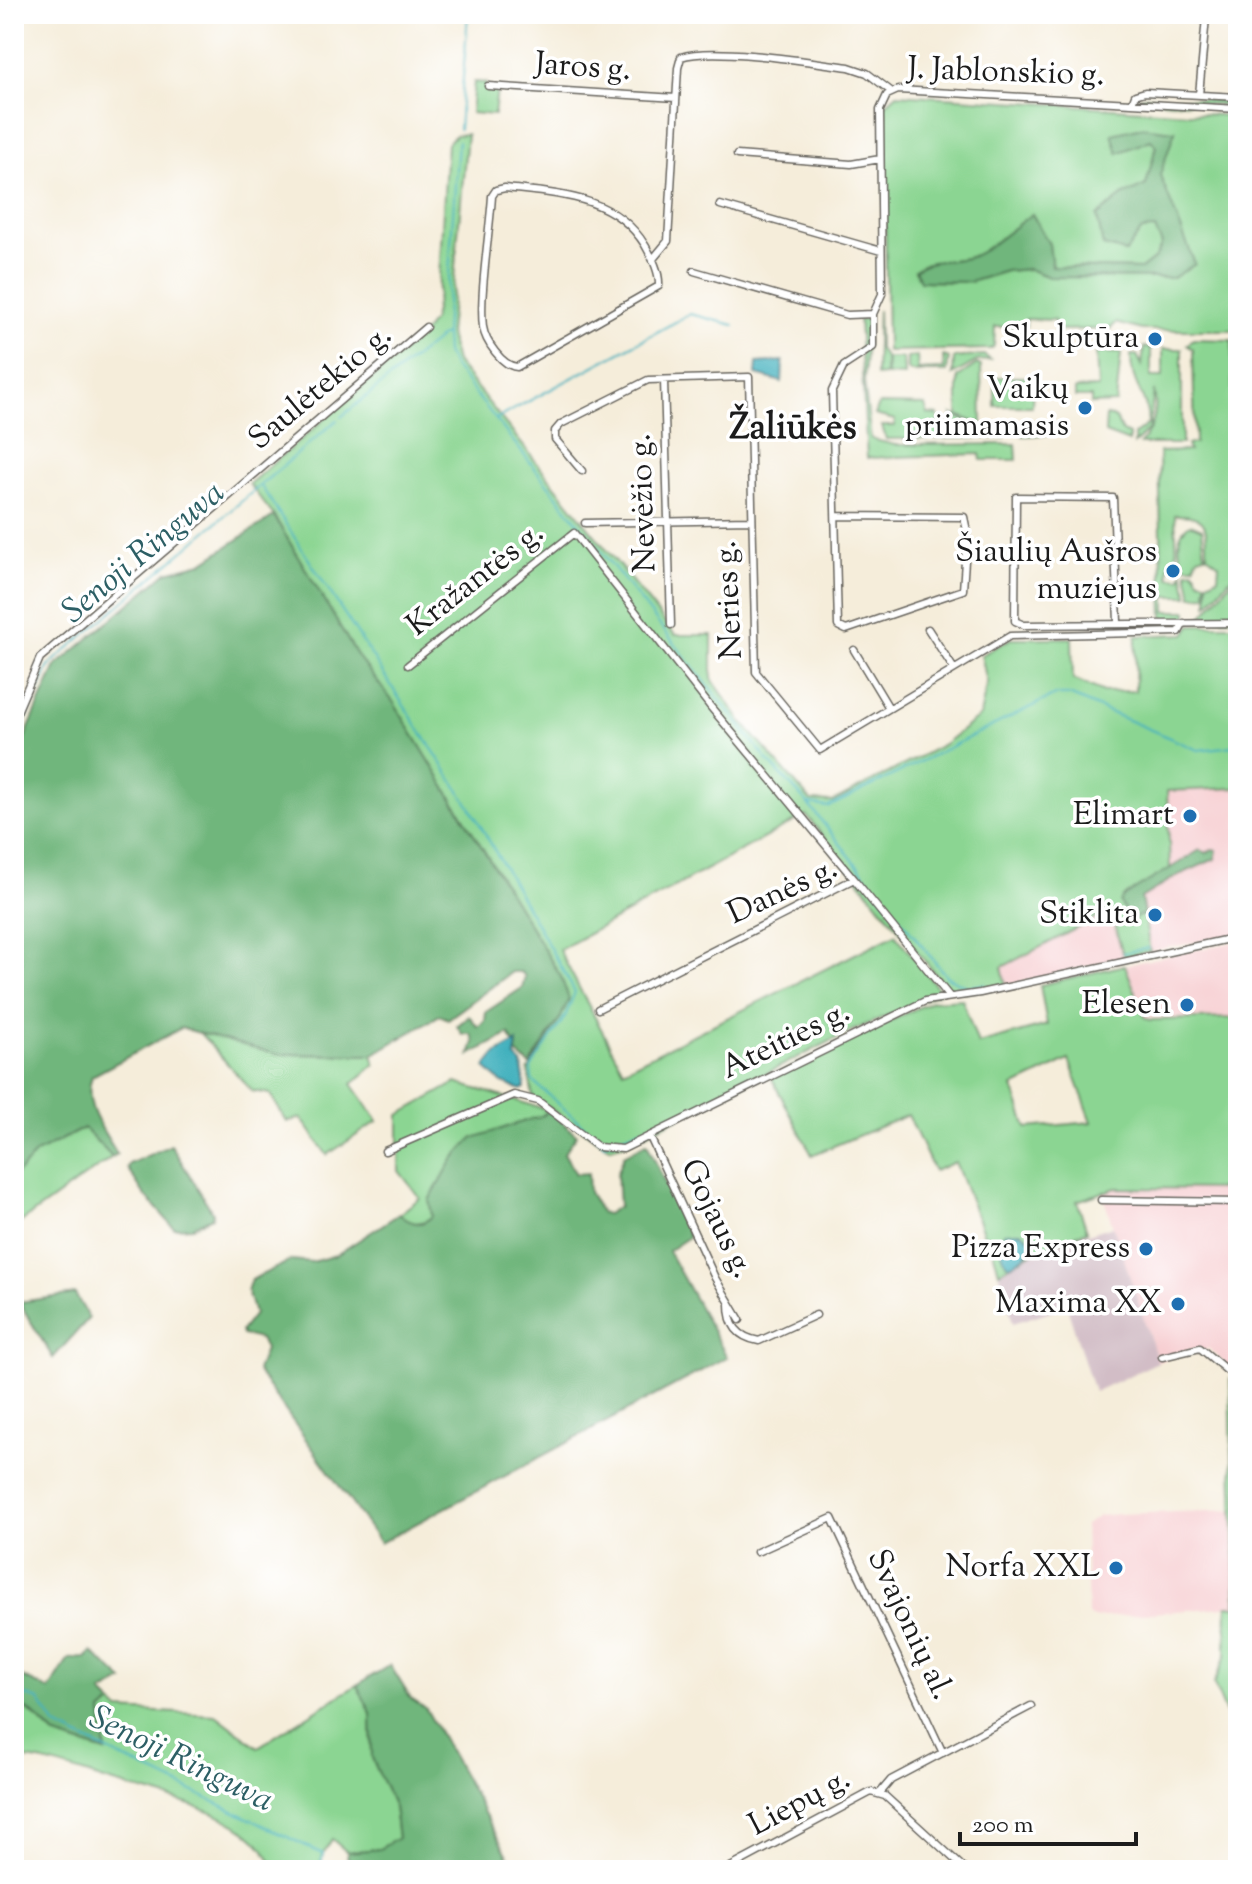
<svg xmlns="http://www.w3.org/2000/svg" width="1252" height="1884" font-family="'Sorts Mill Goudy',serif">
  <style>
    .built { fill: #f7cfd2 }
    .industrial { fill: #d2bdc6 }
    .green { fill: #8bd592; stroke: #547857; stroke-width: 2; fill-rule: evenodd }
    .forest { fill: #70b67c; stroke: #46694c; stroke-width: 2 }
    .water { fill: #42b1be; stroke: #2f666d; stroke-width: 2 }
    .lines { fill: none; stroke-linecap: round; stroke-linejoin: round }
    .stream { stroke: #42b1be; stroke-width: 2 }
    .street-casing { stroke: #68655e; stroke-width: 9 }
    .street { stroke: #fff; stroke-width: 6 }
    .poi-dot { fill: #1f6fb2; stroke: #fff; stroke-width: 3 }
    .labels { text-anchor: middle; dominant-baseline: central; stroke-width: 7; stroke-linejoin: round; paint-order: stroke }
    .street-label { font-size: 32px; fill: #1c1c1c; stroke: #fff }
    .poi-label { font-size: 32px; fill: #1c1c1c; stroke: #fff; text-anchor: end }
    .water-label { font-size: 34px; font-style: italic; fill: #2d5f65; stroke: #fff }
    .quarter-label { font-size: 36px; font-weight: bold; fill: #1c1c1c; stroke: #fff }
  </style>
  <rect width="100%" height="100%" fill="#fff"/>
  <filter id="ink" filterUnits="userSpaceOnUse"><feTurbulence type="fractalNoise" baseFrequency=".0125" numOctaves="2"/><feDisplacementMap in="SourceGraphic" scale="16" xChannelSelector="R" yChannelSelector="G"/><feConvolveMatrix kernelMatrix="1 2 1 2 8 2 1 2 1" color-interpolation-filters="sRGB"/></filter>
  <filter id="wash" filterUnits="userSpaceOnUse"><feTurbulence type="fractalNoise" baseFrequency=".006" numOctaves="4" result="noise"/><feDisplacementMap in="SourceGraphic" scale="32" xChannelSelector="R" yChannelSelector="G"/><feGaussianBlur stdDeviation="1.8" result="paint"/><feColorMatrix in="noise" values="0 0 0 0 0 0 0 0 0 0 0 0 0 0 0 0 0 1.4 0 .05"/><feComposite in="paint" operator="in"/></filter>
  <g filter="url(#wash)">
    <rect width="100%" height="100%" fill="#f5edda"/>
    <path class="built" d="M1238 788V934L1150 951 1144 915 1123 897 1170 869 1167 791Z
      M1111 911 1124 958 1006 986 1002 967Z
      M1238 941V1018L1145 1017 1125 965Z
      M1116 1188 1238 1189V1376L1208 1348 1203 1352 1191 1349 1158 1362 1102 1193Z
      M1236 1510V1606L1093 1618 1088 1615 1085 1525 1099 1516 1118 1514Z"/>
    <path class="industrial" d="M1113 1226 1158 1362 1094 1392 1067 1306 1013 1323 999 1272 1036 1251 1037 1254 1087 1231 1088 1234Z"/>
    <path class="green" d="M474 82 486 83V89L497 90 494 115 471 113Z
      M897 94 1235 116 1238 120V330H1142L1116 323 1110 329 1055 330 1054 320 1026 319V327H995L994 346 991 349 887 351 884 106ZM1175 131 1159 175 1195 264 1173 278 1049 277 1029 269 1006 271 970 282 921 281 915 270C935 254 959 266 981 252 998 241 1015 226 1032 214L1049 244 1051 267 1141 269 1155 258 1162 244 1155 228 1142 230 1125 252 1103 246 1122 196 1146 186 1157 146 1151 140Z
      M1144 96 1238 101V106L1143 100 1140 97Z
      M467 134 449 334 456 362 675 635H712V679L741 721 811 801 833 802 944 744 980 716 987 682 981 655 1012 638H1072L1073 679 1104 692 1135 691 1136 636 1185 634 1191 625H1238V788L1167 791 1170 869 1123 897 1134 919 1144 914 1150 951 1124 958 1110 911 1002 967 1006 986 965 992 946 987 806 815 559 950 623 1070 895 934 941 992 845 1034 628 1143 610 1148 533 1097 528 1071 561 1017V977L394 703 358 657 274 516 249 484 421 336 433 320 438 294 447 144 455 135Z
      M878 310 879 349 885 357V375L876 376Z
      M868 319 864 382 871 439 895 445 1016 444 1017 460H981L980 454 867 458 859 320Z
      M1193 339 1232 340 1235 573 1208 604V582L1218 577 1219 564 1207 555C1207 526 1208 514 1175 515L1177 560 1169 563V577L1181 578 1183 571 1188 596H1166V611H1188V614L1185 619H1163L1159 452 1189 451 1187 445 1195 443 1193 349 1187 345Z
      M1144 347 1151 349V377H1163V349H1182V444H1140C1154 428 1158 411 1154 391L1149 429 1134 444V435L1148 424C1148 395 1130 385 1131 355H1137L1142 365Z
      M1096 353H1121L1116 403 1091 404V397H1075V389L1098 388Z
      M984 355 990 360 977 361 953 375 954 358Z
      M917 356 918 370 944 369 943 356 949 358 947 372H912L907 370V358Z
      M887 358H903L904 376 887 375Z
      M977 364 981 366 982 425 958 415V377Z
      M995 377H1033L1032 406H995Z
      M879 404 925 405 928 414 938 415V425L954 426 952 414 980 428 1005 427V438L886 439 882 426H894L895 420 875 415Z
      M1106 416 1116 418 1122 432 1129 435V442L1105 433Z
      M1050 425H1055V434L1023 436 1022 427Z
      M1190 524 1202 529 1205 555 1198 557 1194 566H1185C1178 551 1174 534 1190 524Z
      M1194 570 1200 580 1206 581V595L1192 596 1187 571Z
      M1235 577V619H1200Z
      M1125 965 1145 1017 1150 1020 1238 1018V1189L1116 1188 1077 1201 1087 1231 1035 1251 999 1272 989 1236 985 1237 955 1162 934 1171 908 1115 812 1155 771 1077 932 1001 962 999 978 1044 1047 1025 1040 985ZM1069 1060 1092 1122 1027 1128 1013 1087ZM1004 1233 1029 1236 1032 1249 1022 1259 1006 1263 1002 1251Z
      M197 1030 276 1054 372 1055 375 1064 352 1084 378 1121 327 1155 301 1118 287 1122 270 1094 252 1091Z
      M456 1083 548 1110 428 1220C415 1225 409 1223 399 1214L420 1198 399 1171V1115Z
      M84 1128 112 1157 14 1227V1177L36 1153Z
      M1230 1379 1238 1387V1870H1233V1731L1214 1684 1226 1656 1227 1606H1236Z
      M357 1685 371 1713 372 1758 394 1807 398 1838 379 1849 347 1852 332 1839 323 1854 320 1870H277C268 1855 261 1843 246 1832 209 1805 158 1796 114 1783 80 1773 51 1760 14 1758V1707L28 1710 56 1736 106 1752 102 1712 112 1703 119 1710 216 1715 258 1747Z"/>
    <path class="forest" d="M1142 127 1175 131 1160 175 1195 264 1173 278 1049 277 1029 269 1006 271 970 282 920 281 915 270C935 254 959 266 981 252 998 241 1015 226 1032 214L1049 244 1052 267 1141 269 1155 258 1162 244 1155 229 1142 230 1126 252 1103 246 1097 216 1122 196 1146 185 1156 146 1151 140 1118 153 1112 134Z
      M274 516 358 657 394 703 561 977 569 999 561 1017 530 1065 516 1053 517 1042H513L509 1034 470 1055 474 1042 471 1034H462L457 1026 469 1016 478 1027 485 1021 486 1012 522 988 525 976 521 972H512L448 1019 440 1015 372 1055 276 1054 181 1028 92 1076C82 1105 103 1129 117 1154L112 1157 84 1128 36 1153 14 1177V762L56 666 167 572 202 563Z
      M1212 849 1217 850 1215 859 1177 876 1141 898 1144 914 1134 919 1125 913 1120 902 1123 897 1200 850 1207 853Z
      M548 1110 577 1135 564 1153 576 1174 588 1173 589 1192 601 1213 607 1214 619 1206 617 1175 624 1155 647 1143 689 1237 668 1251 727 1357 380 1543 257 1371 265 1349 260 1339 242 1335 241 1331 254 1314 247 1290 251 1280 292 1260 312 1262 336 1255 399 1214C410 1223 421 1228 432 1216L429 1200 454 1158 473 1138 544 1115Z
      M171 1145 213 1213 212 1217 192 1227 174 1228 144 1194 127 1168 129 1164Z
      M75 1294 89 1318 53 1358 19 1302Z
      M92 1652 124 1681 102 1693 112 1703 102 1712 106 1752 56 1736 29 1710 14 1707V1673L49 1690 69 1659 86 1658Z
      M390 1665 411 1699 426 1709 516 1870H422L419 1865 411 1870H349L347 1852 379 1849 398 1838 394 1807 372 1758 371 1713 357 1685Z"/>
    <path class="water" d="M783 361 782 382 756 375 757 363Z
      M517 1042 515 1057 522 1064 525 1088 521 1090 502 1083 485 1068 496 1054Z
      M1014 1232H1022L1033 1242 1025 1256 1010 1266C1001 1258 999 1244 1004 1233Z"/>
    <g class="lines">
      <path class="stream" d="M459 129 468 14
        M458 141 445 333 446 353 454 367 769 762 808 804 947 977 968 987 984 984
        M341 417 444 334
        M496 419 690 314 734 325
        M261 486 470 807 575 992 565 1017 531 1068 532 1080 604 1144 642 1129
        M14 747 48 668 55 660 337 420
        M809 804 827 807 837 803 1055 695H1069L1198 750 1234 746
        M1123 953 1148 948
        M14 1692 39 1700 56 1726 323 1854 320 1870"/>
    </g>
  </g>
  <g filter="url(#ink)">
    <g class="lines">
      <g class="street-casing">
        <path id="street" d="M1174 14 1206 17 1199 95
          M488 86 676 98
          M1132 103 1135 95 1145 92 1238 97
          M737 155 851 164 880 159
          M505 188C558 194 614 195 645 245 652 257 660 272 659 286L517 367C502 366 485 341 483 327 479 296 490 230 492 196L496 190Z
          M720 205 881 251
          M653 259 668 241 678 68 681 57C711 46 813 62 849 67L867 73 892 92
          M694 271 847 315 873 314
          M664 380 671 625
          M582 471 555 439V431L561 424 648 380 749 377 756 672 820 750 1010 636 1179 632 1184 623
          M837 516 964 517 967 531 963 590 846 630 838 626 832 391 844 366 873 347V314L882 294 880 110 887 95 898 90 1238 109
          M585 523 750 520
          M1118 622 1113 498 1016 497 1015 621 1024 625 1238 623
          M928 629 954 669
          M854 650 889 708
          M408 665 574 533 709 705 854 879
          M14 719 40 658 426 327
          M598 1009 854 879 949 996
          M650 1137 715 1278 740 1320
          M385 1151 514 1095 538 1101 598 1147 623 1149 925 1001 980 993 1238 937
          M1101 1200 1238 1202
          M729 1304C729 1325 737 1337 759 1341L816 1315
          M1162 1357 1200 1348 1238 1380
          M757 1552 832 1518 943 1753
          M880 1793 891 1780 1031 1706
          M725 1870 871 1792 885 1796 966 1870"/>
      </g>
      <use href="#street" class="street"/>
    </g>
  </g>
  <g class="poi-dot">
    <circle cx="1155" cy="339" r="8"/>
    <circle cx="1085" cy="408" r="8"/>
    <circle cx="1173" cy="571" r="8"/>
    <circle cx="1190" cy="816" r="8"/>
    <circle cx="1155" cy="915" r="8"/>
    <circle cx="1187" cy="1005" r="8"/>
    <circle cx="1146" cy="1249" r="8"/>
    <circle cx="1178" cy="1304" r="8"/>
    <circle cx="1116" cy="1568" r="8"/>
  </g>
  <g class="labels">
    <g class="street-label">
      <text transform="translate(583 68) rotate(4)">Jaros g.</text>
      <text transform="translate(1006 73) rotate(2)">J. Jablonskio g.</text>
      <text transform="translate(321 388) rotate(-40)">Saulėtekio g.</text>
      <text transform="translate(644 503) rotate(-92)">Nevėžio g.</text>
      <text transform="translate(476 580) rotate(-38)">Kražantės g.</text>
      <text transform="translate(730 600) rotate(-93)">Neries g.</text>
      <text transform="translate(783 892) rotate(-25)">Danės g.</text>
      <text transform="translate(786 1041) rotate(-26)">Ateities g.</text>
      <text transform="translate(716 1219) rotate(64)">Gojaus g.</text>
      <text transform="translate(909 1625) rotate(65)">Svajonių al.</text>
      <text transform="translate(800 1803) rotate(-28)">Liepų g.</text>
    </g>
    <g class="poi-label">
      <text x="1139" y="339">Skulptūra</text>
      <text x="1069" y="390">Vaikų<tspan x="1069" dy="37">priimamasis</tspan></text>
      <text x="1157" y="553">Šiaulių Aušros<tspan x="1157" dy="37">muziejus</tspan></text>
      <text x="1174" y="816">Elimart</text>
      <text x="1139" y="915">Stiklita</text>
      <text x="1171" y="1005">Elesen</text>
      <text x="1130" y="1249">Pizza Express</text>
      <text x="1162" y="1304">Maxima XX</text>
      <text x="1100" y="1568">Norfa XXL</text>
    </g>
    <g class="water-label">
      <text transform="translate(144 553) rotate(-40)">Senoji Ringuva</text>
      <text transform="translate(181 1760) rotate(26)">Senoji Ringuva</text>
    </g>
    <g class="quarter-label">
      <text x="793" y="429">Žaliūkės</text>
    </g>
  </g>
  <rect width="1252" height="1884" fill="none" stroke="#fff" stroke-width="48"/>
  <path d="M960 1832v12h176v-12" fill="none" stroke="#1c1c1c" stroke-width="4"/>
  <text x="972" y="1832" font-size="24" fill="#1c1c1c" stroke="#ffffff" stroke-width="6" paint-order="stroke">200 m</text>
</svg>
